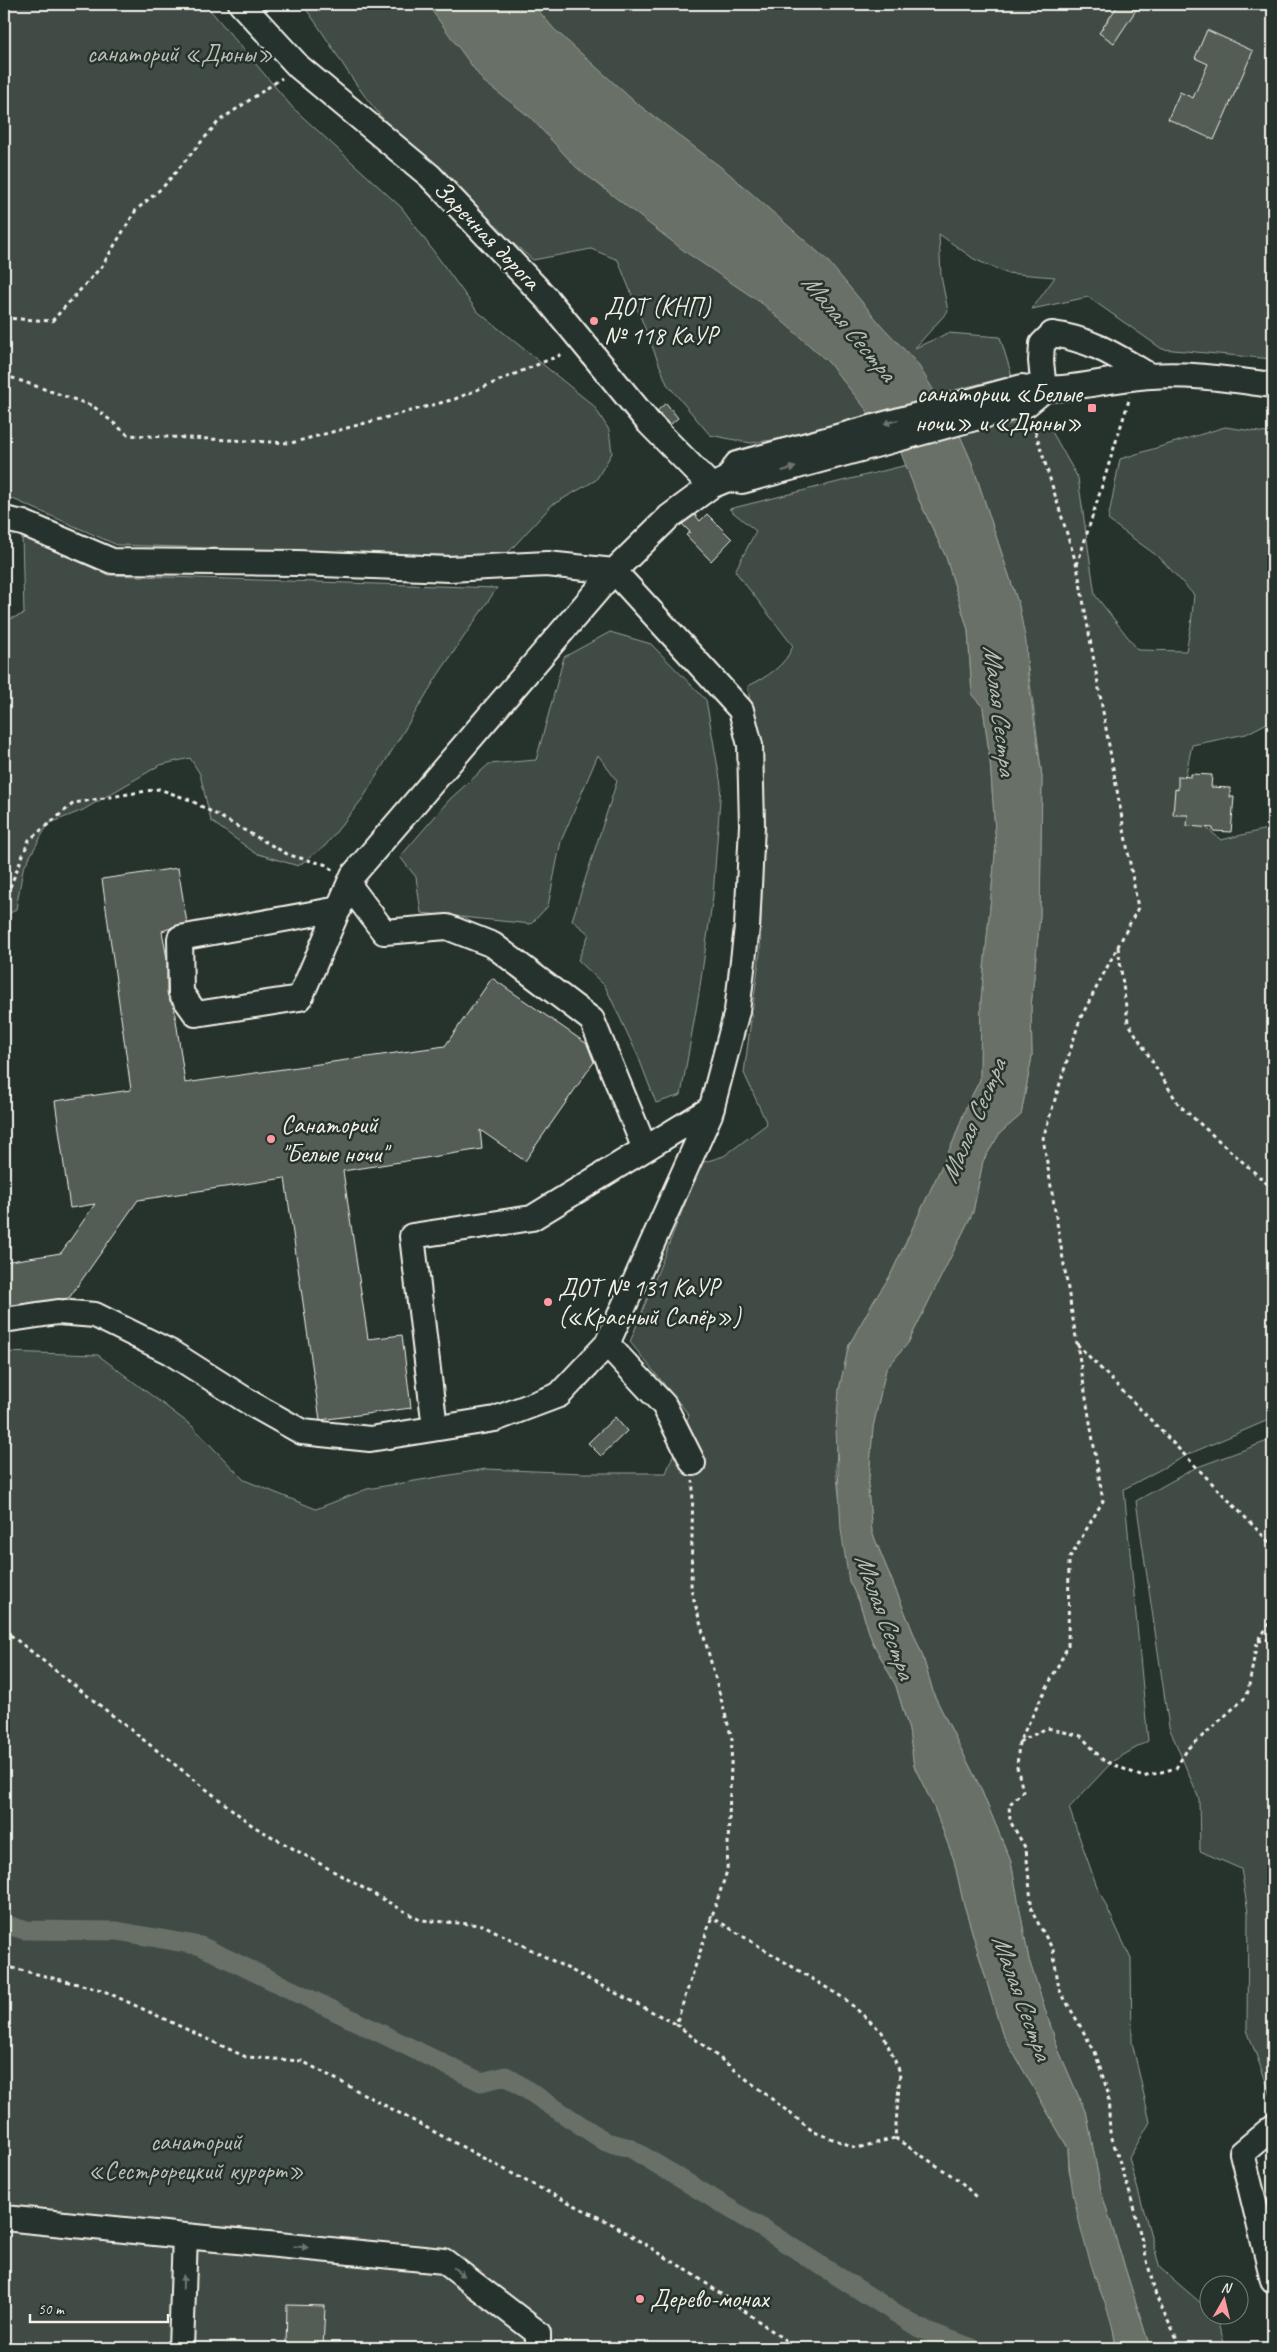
<svg xmlns="http://www.w3.org/2000/svg" width="1277" height="2352" font-family="Caveat,sans-serif">
  <style>
    .green { fill: #414b45; stroke: #9a9e96 }
    .water { fill: #676f68; stroke: #9fa39b }
    .lines { fill: none; stroke-linecap: round; stroke-linejoin: round }
    .canal { stroke: #676f68; stroke-width: 19 }
    .building { fill: #525c55; stroke: #f4f1e8 }
    .minor-casing { stroke: #f4f1e8; stroke-width: 28 }
    .path { stroke: #f4f1e8; stroke-width: 3; stroke-dasharray: 4 4; stroke-linecap: butt }
    .minor { stroke: #26332d; stroke-width: 24 }
    .oneway { fill: #6e766e }
    .poi-dot { fill: #ff9aa2; stroke: #26332d; stroke-width: 2 }
    .labels { text-anchor: middle; dominant-baseline: central; stroke-width: 5; stroke-linejoin: round; paint-order: stroke }
    .park-label { font-size: 25px; fill: #bebfb7; stroke: #26332d }
    .street-label { font-size: 25px; fill: #f4f1e8; stroke: #26332d }
    .poi-label { font-size: 25px; fill: #f4f1e8; stroke: #26332d; text-anchor: start }
    .water-label { font-size: 26px; font-style: italic; fill: #bcbdb5; stroke: #26332d }
  </style>
  <rect width="100%" height="100%" fill="#26332d"/>
  <filter id="ink" filterUnits="userSpaceOnUse"><feTurbulence type="fractalNoise" baseFrequency=".02" numOctaves="2"/><feDisplacementMap in="SourceGraphic" scale="10" xChannelSelector="R" yChannelSelector="G"/><feConvolveMatrix kernelMatrix="1 2 1 2 8 2 1 2 1" color-interpolation-filters="sRGB"/></filter>
  <g filter="url(#ink)">
    <path class="green" d="M4 4H205L293 108 402 208 477 311 594 406 609 430 612 453 596 480 552 505 504 557 117 545 13 499 4 497Z
      M302 4H1273V359L1162 349 1088 297 1032 309 1055 277 1006 273 974 259 939 234 941 276 948 311 915 348 948 333 1000 337 1012 376 954 390 792 437 751 443 710 435 667 384 618 260 591 249 533 260C473 209 412 158 364 95 342 66 325 33 302 4Z
      M1046 421 1078 478 1095 595 1138 650 1186 651 1191 625 1194 595 1160 558 1108 520 1120 459 1225 427 1273 434V720L1246 734 1192 745 1179 805 1221 840 1271 828 1273 795V1418L1189 1454 1124 1489 1148 1741 1113 1761 1069 1808 1096 1884 1131 1959 1132 2042 1150 2122 1129 2158 1160 2268 1209 2310 1210 2314 1215 2315 1226 2348H1150L1101 2191 1087 2116 1058 2049 1029 1960 1011 1862 980 1787 934 1695 922 1654 872 1532 868 1490 873 1427 886 1369 908 1343 973 1212 983 1161 1000 1133 1021 1115 1032 1056 1031 1007 1040 915 1042 777 1034 711 1019 606 972 463 957 429Z
      M907 465 919 500 946 557 968 630 972 695 983 707 990 760 996 845 981 1000 980 1080 966 1107 954 1140 890 1276 872 1304 849 1345 839 1390 836 1469 849 1581 859 1601 872 1641 896 1686 909 1730 914 1766 934 1807 954 1860 963 1901 1002 2033 1068 2148 1069 2170 1095 2277 1111 2316 1116 2348H4V1352L98 1355 192 1426 244 1480 316 1509 367 1489 486 1469 583 1473H666L689 1415 630 1342 701 1163 724 1156 767 1124 744 1073 760 953 764 825 748 686C767 677 785 666 793 646L735 571 756 531 729 509Z
      M22 536 108 575 497 588 438 675 363 798 325 846 298 866 255 853 211 821 200 774 190 758 160 765 83 810 48 824 23 869 16 909 4 918V621L24 614Z
      M610 632 651 644 706 700 721 785 713 896 699 993 681 1095 656 1103 638 1056 605 986 578 960 589 934 572 920 617 781 598 755 561 841 548 906 531 924 421 913 416 877 400 857 450 799 489 764 536 760 564 657Z
      M1273 1439V2094L1271 2095 1247 2030 1248 1912 1241 1869 1200 1851 1199 1799 1169 1727 1136 1501 1195 1468Z"/>
    <path class="water" d="M427 4H533L554 29 635 102 726 171 827 260 882 326 917 363 957 429 972 463 1019 606 1026 642 1028 677 1042 777 1040 915 1031 1007 1032 1056 1021 1115 1000 1133 983 1161 973 1212 908 1343 886 1369 873 1427 868 1490 872 1532 922 1654 934 1695 980 1787 1011 1862 1029 1960 1058 2049 1087 2116 1101 2191 1150 2348H1116C1114 2323 1104 2302 1096 2279 1083 2242 1069 2187 1068 2148L1002 2033 963 1901 954 1860 934 1807 914 1766 909 1730 896 1686 872 1641 859 1601 849 1581 841 1530 836 1429 839 1390 849 1345 872 1304 890 1276 954 1140 966 1107 980 1080 981 1000 996 845 990 760 983 707 972 695 968 630 946 557 919 500 901 453 828 362 763 304 687 253 576 167 530 117 483 81Z"/>
    <g class="lines">
      <path class="canal" d="M4 1924 24 1930 117 1931 201 1946 481 2082 506 2076 606 2142 630 2148 770 2233 919 2328 972 2348"/>
    </g>
    <path class="building" d="M1119 4H1140L1114 43 1099 33Z
      M1207 30 1253 51 1214 140 1168 119 1180 92 1193 98 1208 64 1195 58Z
      M666 403 678 418 670 425 657 411Z
      M707 514 732 539 711 561 686 535 690 532 682 524 695 515 700 521Z
      M1191 774 1212 775 1211 787 1230 788V797H1234L1231 832 1213 831V828L1187 826 1188 815H1173L1175 789 1178 790V776L1191 777Z
      M178 868 187 923 162 931 167 959V993L174 1006 185 1083 445 1046 492 978 587 1044 594 1062 525 1161 480 1130 482 1149 343 1171 368 1339 402 1335 411 1408 320 1420 285 1178 138 1200 69 1298 4 1306V1262L61 1253 95 1204 70 1208 55 1101 131 1090 102 879Z
      M615 1417 627 1431 601 1456 588 1443Z
      M287 2305 325 2306 323 2348H286Z"/>
    <g class="lines">
      <g class="minor-casing">
        <path id="minor" d="M241 4 299 67 430 176 548 300 649 423 711 486
          M1044 390 1041 361 1042 344 1052 334C1091 339 1116 356 1150 376
          M728 479 742 481 1027 404 1044 390
          M4 519 23 523 112 561 297 563 449 569 547 564 614 571 741 710 750 745 752 825 747 927 737 1011 710 1114 607 1344 559 1395 495 1419 370 1439 302 1432 252 1404 170 1352 95 1315 58 1312 4 1320
          M349 885 384 932 447 927 493 945 592 1020 645 1149
          M339 909 180 938 181 993 196 1014 300 998 353 875 614 571 669 517 711 486 728 479 737 464 1022 387C1066 394 1108 378 1151 376 1192 373 1233 380 1273 385
          M607 1344 664 1405 693 1463
          M435 1428 412 1236 532 1218 712 1108
          M1273 2127 1242 2153 1273 2280
          M4 2218 185 2236
          M181 2348 185 2236 444 2261 538 2333V2348"/>
      </g>
      <path class="path" d="M4 318 52 321 102 266 136 210 163 187 219 121 282 78
        M4 375 93 406 128 435 291 443 455 399 565 353
        M1033 424 1077 566 1138 908 1080 1019 1043 1138 1103 1501 1069 1559 1068 1646 1019 1742 1017 1767 1023 1791 1009 1805 1010 1821 1026 1849 1032 1912 1053 1950 1059 1989 1095 2052 1108 2093 1110 2132 1130 2194 1156 2296 1181 2348
        M1077 565 1130 397
        M4 902 29 840 74 803 159 789 190 800 289 855 327 865 332 870
        M1118 947 1128 1022 1179 1105 1273 1189
        M1077 1344 1273 1546
        M4 1630 253 1826 420 1920 483 1925 676 2024 727 1871 732 1739 691 1589 693 1481
        M1258 1641 1273 1639
        M1019 1742 1047 1728 1081 1736 1103 1760 1143 1777 1176 1768 1187 1750 1247 1696 1257 1642 1273 1619
        M4 1966 102 1990 246 2057 302 2061 528 2182 612 2224 693 2274 796 2348
        M676 2024 814 2132 857 2148 895 2138 900 2072 882 2032 845 1999 710 1916
        M895 2138 960 2181 978 2199"/>
      <use href="#minor" class="minor"/>
    </g>
    <defs><path id="oneway-solid" d="M-6-.8H1V-3.2L6.5 0L1 3.2V.8H-6Z" transform="scale(1.25)"/></defs>
    <g class="oneway">
      <use href="#oneway-solid" transform="translate(891 422) rotate(165)"/>
      <use href="#oneway-solid" transform="translate(789 469) rotate(-15)"/>
      <use href="#oneway-solid" transform="translate(301 2247) rotate(5)"/>
      <use href="#oneway-solid" transform="translate(459 2272) rotate(38)"/>
      <use href="#oneway-solid" transform="translate(183 2282) rotate(-88)"/>
    </g>
  </g>
  <g class="poi-dot">
    <circle cx="594" cy="321" r="5"/>
    <rect x="1087" y="403" width="10" height="10" rx="2.5"/>
    <circle cx="271" cy="1139" r="5"/>
    <circle cx="548" cy="1302" r="5"/>
    <circle cx="640" cy="2299" r="5"/>
  </g>
  <g class="labels">
    <g class="park-label">
      <text x="180" y="54">санаторий «Дюны»</text>
      <text x="196" y="2142">санаторий<tspan x="196" dy="29">«Сестрорецкий курорт»</tspan></text>
    </g>
    <g class="street-label">
      <text transform="translate(487 235) rotate(46)">Заречная дорога</text>
    </g>
    <g class="poi-label">
      <text x="604" y="307">ДОТ (КНП)<tspan x="604" dy="29">№ 118 КаУР</tspan></text>
      <text x="1082" y="394" text-anchor="end">санатории «Белые<tspan x="1082" dy="29">ночи» и «Дюны»</tspan></text>
      <text x="281" y="1125">Санаторий<tspan x="281" dy="29">"Белые ночи"</tspan></text>
      <text x="558" y="1288">ДОТ № 131 КаУР<tspan x="558" dy="29">(«Красный Сапёр»)</tspan></text>
      <text x="650" y="2299">Дерево-монах</text>
    </g>
    <g class="water-label">
      <text transform="translate(849 327) rotate(50)">Малая Сестра</text>
      <text transform="translate(1000 710) rotate(83)">Малая Сестра</text>
      <text transform="translate(973 1121) rotate(-67)">Малая Сестра</text>
      <text transform="translate(885 1616) rotate(70)">Малая Сестра</text>
      <text transform="translate(1022 1997) rotate(70)">Малая Сестра</text>
    </g>
  </g>
  <rect width="1277" height="2352" fill="none" stroke="#26332d" stroke-width="20"/>
  <rect x="10" y="10" width="1257" height="2332" fill="none" stroke="#f4f1e8" stroke-width="2" filter="url(#ink)"/>
  <g transform="translate(1224 2300) rotate(8)"><circle r="24" fill="#26332d" stroke="#787f78"/>
  <path d="M0-4L9 19L0 12L-9 19Z" fill="#ff9aa2"/>
  <text y="-8" font-size="14" font-weight="bold" text-anchor="middle" fill="#f4f1e8">N</text>
  </g>
  <path d="M30 2314v8h138v-8" fill="none" stroke="#f4f1e8" stroke-width="2.5"/>
  <text x="38" y="2314" font-size="15" fill="#f4f1e8" stroke="#26332d" stroke-width="4" paint-order="stroke">50 m</text>
</svg>
